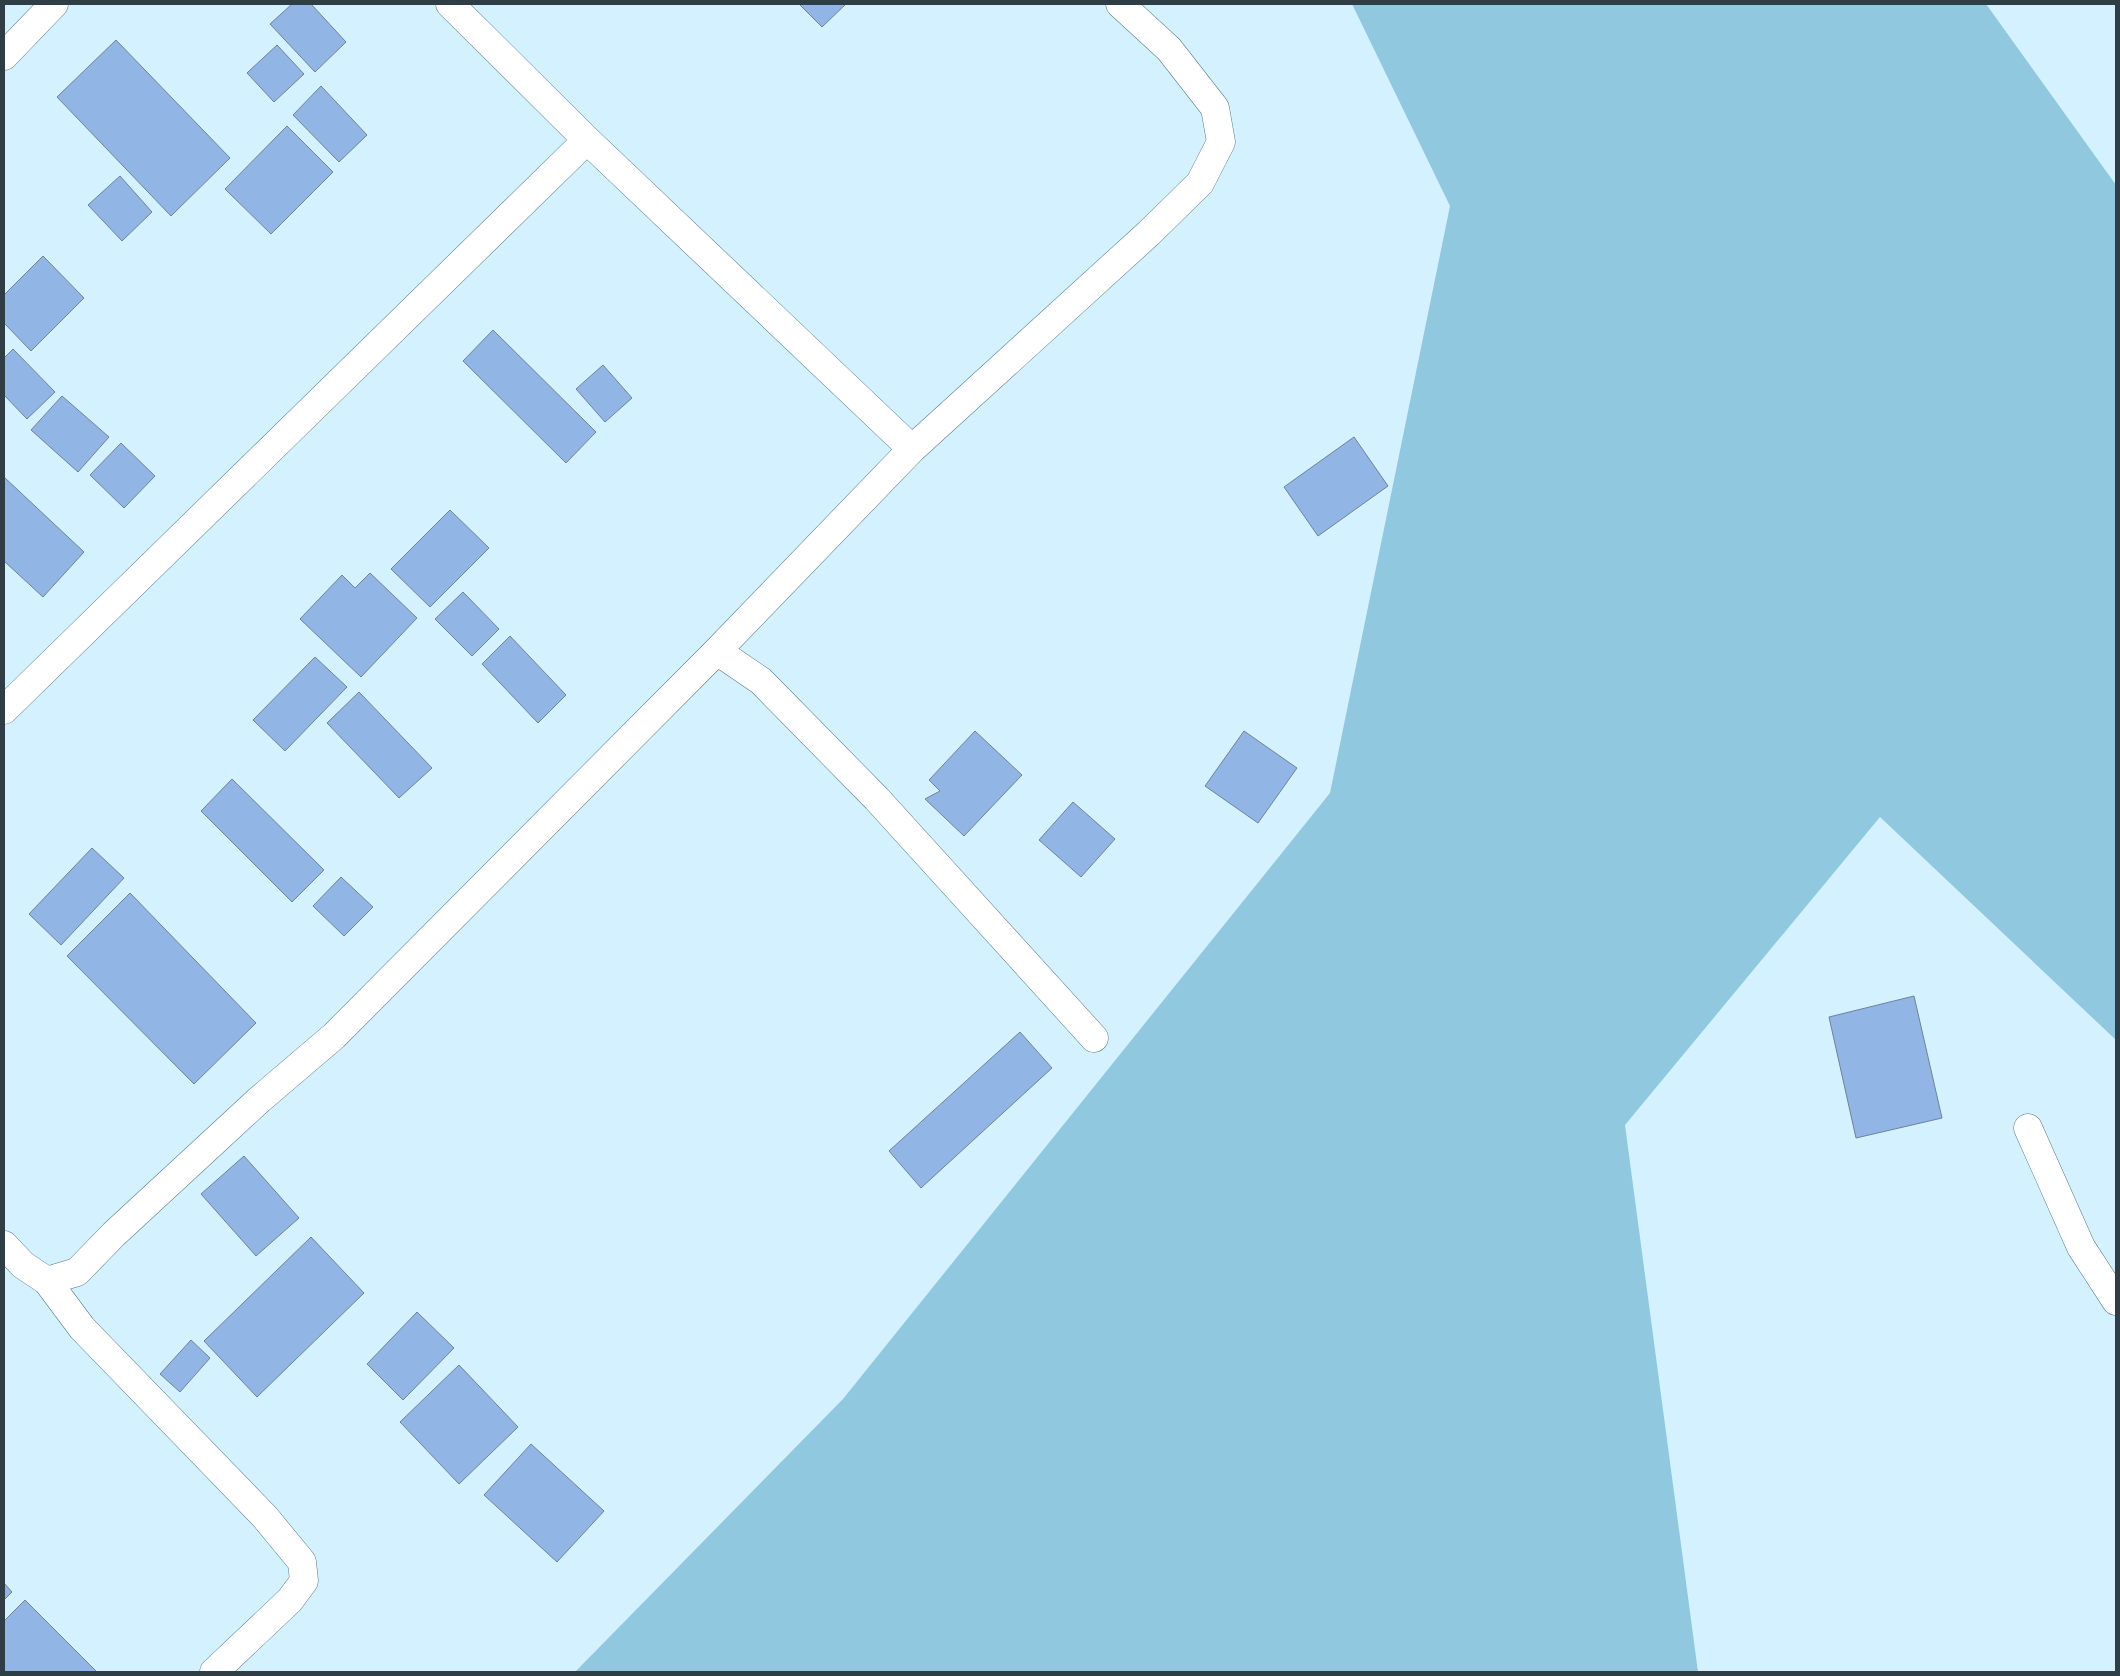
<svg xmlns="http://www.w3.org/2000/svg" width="2120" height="1676" font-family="Figtree,sans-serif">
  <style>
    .green { fill: #90c8e0 }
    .building { fill: #91b5e4; stroke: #6e829c }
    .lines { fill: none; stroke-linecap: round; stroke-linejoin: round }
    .minor-casing { stroke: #587a8a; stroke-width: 29 }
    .minor { stroke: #fff; stroke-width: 28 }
  </style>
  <rect width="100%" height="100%" fill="#d3f1ff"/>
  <path class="green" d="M1352 4H1986L2116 185V1040L1880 817 1625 1125 1698 1672H575L843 1399 1330 793 1450 206Z"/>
  <path class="building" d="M292 4H311L346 42 315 72 270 24Z
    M799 4H846L822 27Z
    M116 40 230 158 171 216 57 97Z
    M277 45 304 74 274 102 247 73Z
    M321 86 367 135 339 162 293 115Z
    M287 126 333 172 271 234 225 189Z
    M120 176 152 212 122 241 88 205Z
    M43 256 84 298 31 351 4 323V295Z
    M493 330 596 432 566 463 463 361Z
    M13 349 55 392 27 419 4 395V358Z
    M603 365 632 398 605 422 576 389Z
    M62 396 109 437 78 472 31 430Z
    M1354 437 1388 486 1318 536 1284 487Z
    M121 443 155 476 124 508 90 475Z
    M4 477 84 552 43 597 4 561Z
    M450 510 489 548 430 607 391 569Z
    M370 573 417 618 361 677 300 619 342 575 355 588Z
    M463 592 499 629 472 656 435 619Z
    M510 636 566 695 538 723 482 664Z
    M315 657 347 687 285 751 253 720Z
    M359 692 432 768 399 798 327 723Z
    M975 731 1022 775 964 836 925 799 940 791 929 780Z
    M1244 731 1297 768 1258 823 1205 786Z
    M232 779 324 870 292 902 201 811Z
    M1073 802 1115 839 1081 877 1039 840Z
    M92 848 124 878 61 945 29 914Z
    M341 877 373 907 344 936 313 906Z
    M130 893 256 1023 194 1084 67 956Z
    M1914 996 1942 1118 1856 1138 1829 1017Z
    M1020 1032 1052 1068 921 1188 889 1151Z
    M244 1156 299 1218 256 1256 201 1194Z
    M311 1237 364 1293 257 1397 204 1341Z
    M417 1312 454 1348 403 1400 367 1364Z
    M191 1340 210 1358 180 1392 160 1374Z
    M459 1365 518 1427 459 1484 400 1422Z
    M531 1444 604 1511 557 1562 484 1495Z
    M4 1583 12 1592 4 1600Z
    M25 1600 97 1672H4V1621Z"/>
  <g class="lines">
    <g class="minor-casing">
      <path id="minor" d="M450 4 587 140 912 449
        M4 56 54 4
        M717 651 761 681 877 799 1094 1038
        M4 710 587 140
        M2028 1128 2081 1247 2116 1301
        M4 1245 23 1265 47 1281 82 1328 265 1517 302 1562 304 1581 290 1600 214 1672
        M47 1281 77 1272 114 1234 259 1100 334 1036 717 651 912 449 1149 233 1200 183 1221 142 1215 108 1169 49 1120 4"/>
    </g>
    <use href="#minor" class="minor"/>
  </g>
  <rect width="2120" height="1676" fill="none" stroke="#2e3e44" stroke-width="10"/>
</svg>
